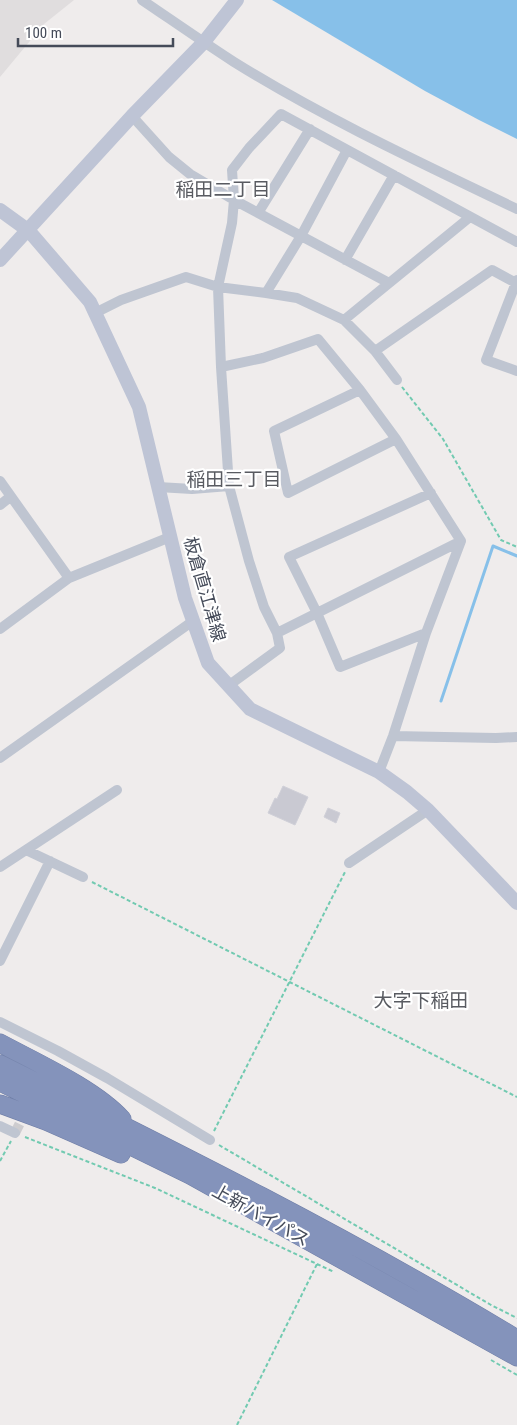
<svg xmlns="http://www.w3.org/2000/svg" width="517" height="1425" font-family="'Roboto Condensed','Noto Sans JP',sans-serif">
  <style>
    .education { fill: #e0ddde }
    .water { fill: #87c0e9 }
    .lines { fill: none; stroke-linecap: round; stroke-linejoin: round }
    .stream { stroke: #87c0e9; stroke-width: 3 }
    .building { fill: #c9c9d2; stroke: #d0d0d8 }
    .street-tunnel { stroke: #cdcccf; stroke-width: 10; stroke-dasharray: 10 5; stroke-linecap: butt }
    .highway-casing { stroke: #6f7ea6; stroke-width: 19 }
    .path { stroke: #72cab1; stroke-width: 2; stroke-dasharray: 4 2.5; stroke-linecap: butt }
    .street { stroke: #bfc5d1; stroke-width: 10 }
    .secondary { stroke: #bec4d5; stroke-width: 14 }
    .highway { stroke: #8493bb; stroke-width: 18 }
    .labels { text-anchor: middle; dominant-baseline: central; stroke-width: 4.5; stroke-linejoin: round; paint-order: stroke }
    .street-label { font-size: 18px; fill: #454b59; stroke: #fff }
    .neighbourhood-label { font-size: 19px; fill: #595b61; stroke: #fff }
  </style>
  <rect width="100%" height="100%" fill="#efecec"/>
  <path class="education" d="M0 0H74L44 24 0 77Z"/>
  <path class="water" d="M272 0H517V139L479 120 425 91Z"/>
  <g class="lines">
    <path class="stream" d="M441 701 493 546 517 556"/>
  </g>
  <path class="building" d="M283 786 308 797 295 825 268 813 275 798 277 799Z
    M328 808 340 813 336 823 324 817Z"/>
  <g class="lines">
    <path class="street-tunnel" d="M15 1133 27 1109"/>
    <g class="highway-casing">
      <path id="highway" d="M0 1043C37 1063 95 1089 122 1119
        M0 1064C175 1151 350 1238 517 1339
        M0 1082 190 1175 517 1357
        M0 1104 46 1121 121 1154"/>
    </g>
    <path class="path" d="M402 387 443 439 501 540 517 547
      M92 882 517 1097
      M214 1131 345 872
      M25 1137 155 1188 334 1272
      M219 1145 491 1305 517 1318
      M0 1161 11 1141
      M491 1360 517 1375
      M237 1425 317 1264"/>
    <path class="street" d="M142 0C173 21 203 42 234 62 324 118 421 163 517 209
      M132 116 169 157 190 174 234 200 389 283
      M258 213 310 129
      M345 260 394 175
      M517 280 486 360 517 371
      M266 293 301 236 347 150
      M95 313 121 300 186 277 218 287 266 293 297 298 344 320 375 351 397 380
      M344 320 470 217
      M375 351 492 270 516 283
      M221 367 263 358 318 339 360 390 396 439 461 541
      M360 390 274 431 288 493 396 439
      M0 481 69 578
      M158 487 192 489 229 486
      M0 505 10 497
      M0 629 69 578 170 537
      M277 633 461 541
      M426 633 340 667 317 613 289 557 431 493
      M228 686 280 648 277 633 264 607 249 561 229 486 221 367 218 287 232 223 234 200 232 170 249 148 281 114 517 242
      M393 736 496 738 517 737
      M0 758 193 621
      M379 772 393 736 426 633 461 541
      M26 850 83 877
      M349 863 428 810
      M0 867 117 790
      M0 961 50 861
      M0 1022 58 1051 107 1078 210 1140
      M0 1126 15 1133"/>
    <path class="secondary" d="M0 210 29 231 90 302 139 407 185 598 208 663 250 709 379 772 407 792 428 810 517 903
      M0 260 132 116 204 42 237 0"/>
    <use href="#highway" class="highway"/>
  </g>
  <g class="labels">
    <g class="street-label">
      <text transform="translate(205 589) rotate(74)">板倉直江津線</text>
      <text transform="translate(261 1215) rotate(29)">上新バイパス</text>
    </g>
    <g class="neighbourhood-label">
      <text x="223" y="189">稲田二丁目</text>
      <text x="234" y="479">稲田三丁目</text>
      <text x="421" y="1000">大字下稲田</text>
    </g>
  </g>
  <path d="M18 38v8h155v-8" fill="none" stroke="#454b59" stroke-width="2.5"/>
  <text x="25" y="38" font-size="15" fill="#454b59" stroke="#ffffff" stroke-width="4" paint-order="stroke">100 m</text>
</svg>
